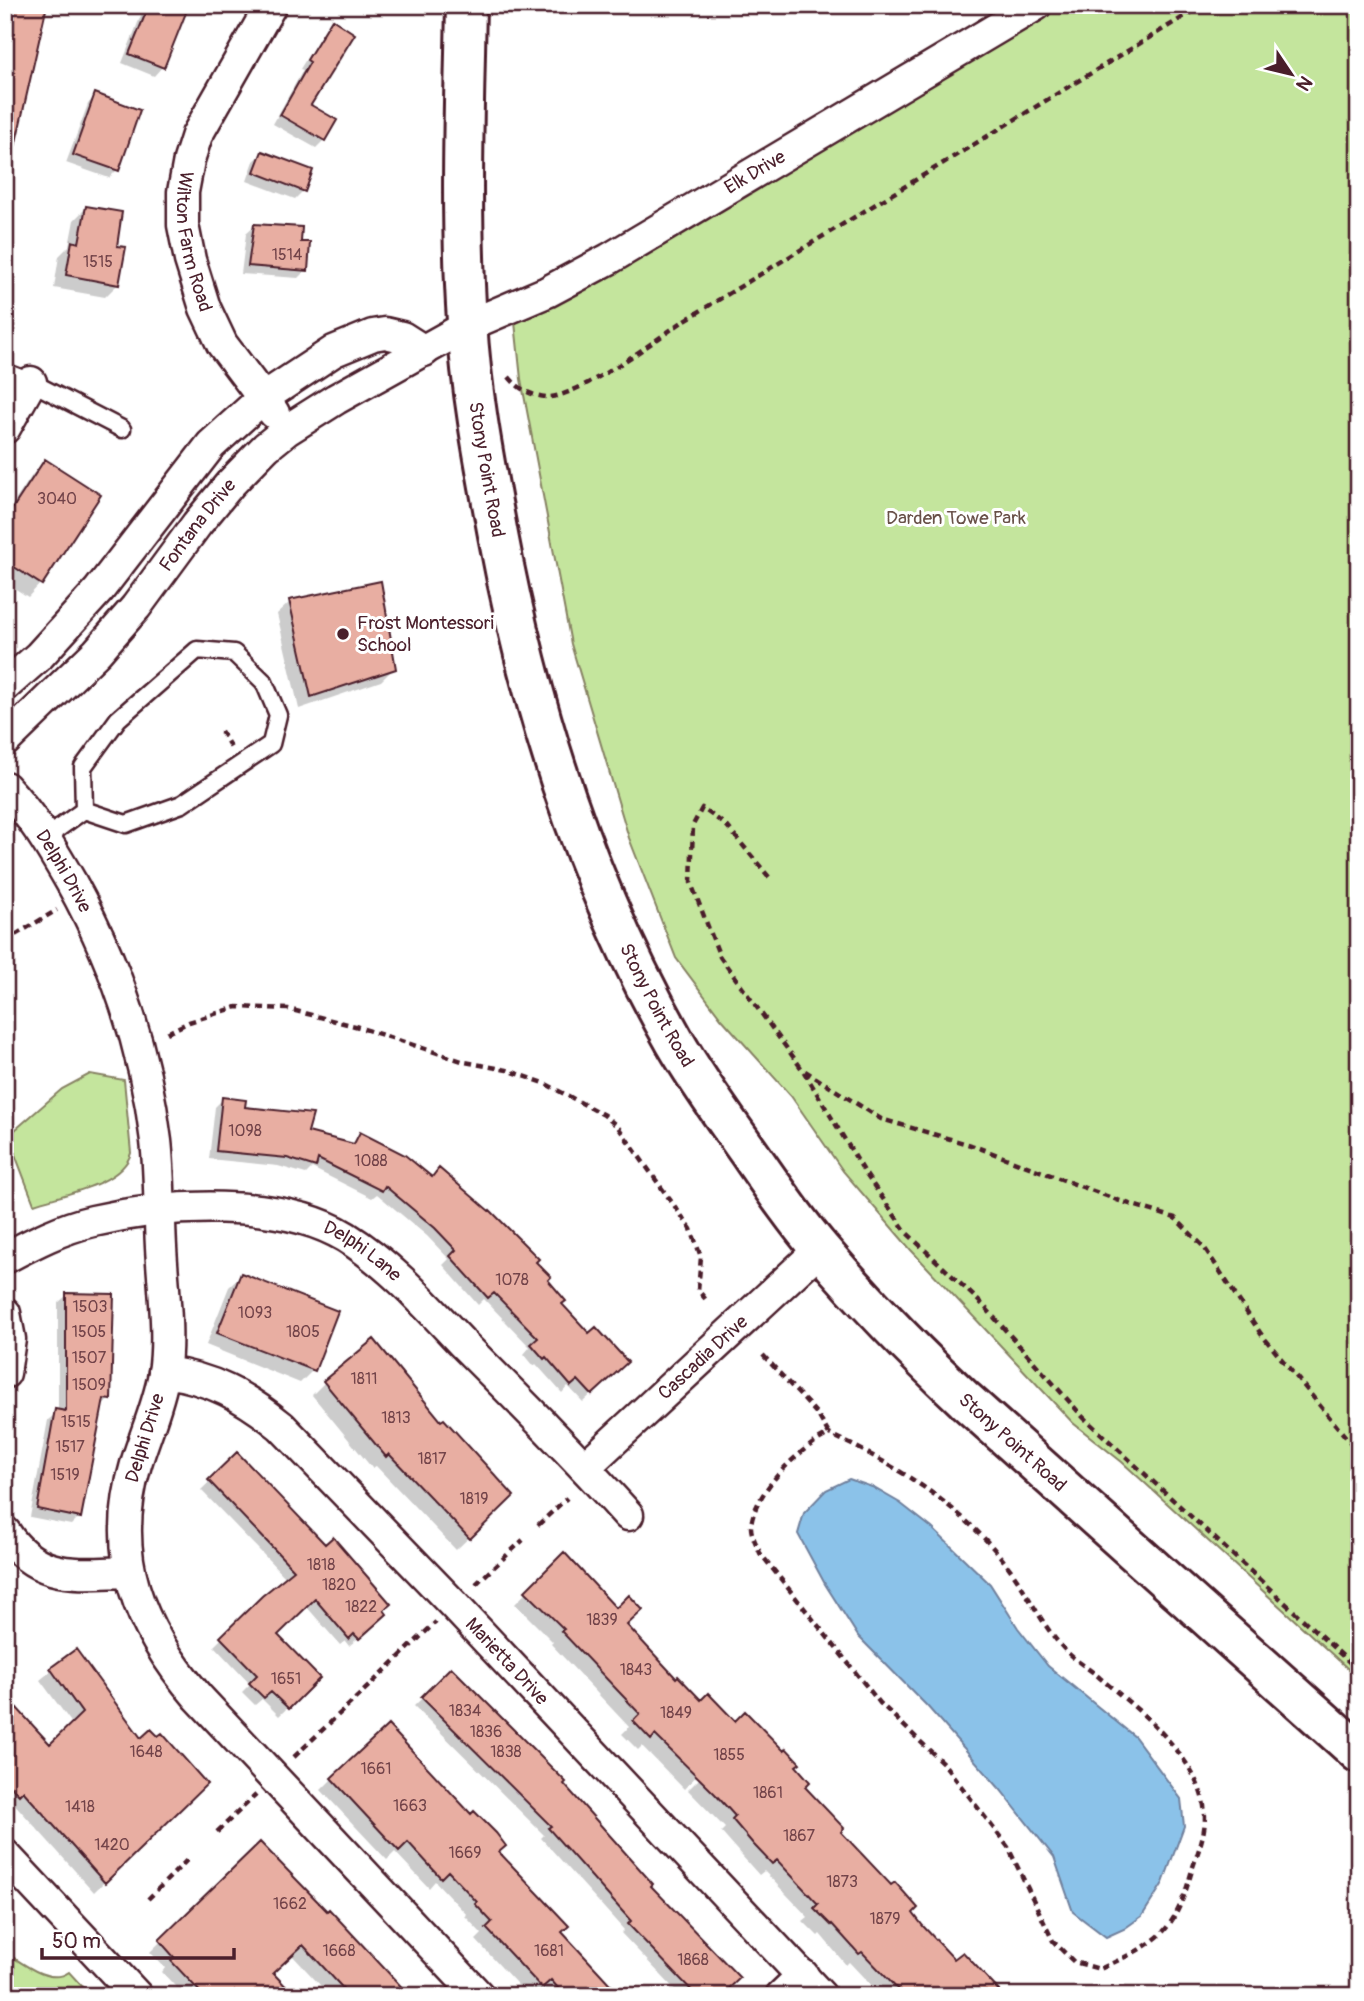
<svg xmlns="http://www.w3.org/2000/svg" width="1364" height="2001" font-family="Pangolin,sans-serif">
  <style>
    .green { fill: #c4e59d; stroke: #878264; stroke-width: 2 }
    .water { fill: #8bc2e9; stroke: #71819d; stroke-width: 2 }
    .shadow { fill: #0003 }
    .building { fill: #e8aea2; stroke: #4a1f2b; stroke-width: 2 }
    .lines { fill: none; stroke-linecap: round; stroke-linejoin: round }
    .service-casing { stroke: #4a1f2b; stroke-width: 21 }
    .minor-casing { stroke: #4a1f2b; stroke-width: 35 }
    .secondary-casing { stroke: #4a1f2b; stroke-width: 44 }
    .path { stroke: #4a1f2b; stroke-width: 4.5; stroke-dasharray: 7 5; stroke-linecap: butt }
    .service { stroke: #fff; stroke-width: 16 }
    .minor { stroke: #fff; stroke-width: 30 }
    .secondary { stroke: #fff; stroke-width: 38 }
    .poi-dot { fill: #4a1f2b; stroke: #fff; stroke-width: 2.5 }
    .labels { text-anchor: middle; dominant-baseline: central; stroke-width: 6; stroke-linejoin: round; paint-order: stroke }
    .number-label { font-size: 16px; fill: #724349 }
    .street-label { font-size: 19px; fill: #4a1f2b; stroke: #fff }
    .park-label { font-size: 19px; fill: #685048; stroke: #fff }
    .poi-label { font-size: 19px; fill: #4a1f2b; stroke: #fff; text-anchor: start }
  </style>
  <rect width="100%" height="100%" fill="#fff"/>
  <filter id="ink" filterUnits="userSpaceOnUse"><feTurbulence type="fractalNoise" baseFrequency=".0143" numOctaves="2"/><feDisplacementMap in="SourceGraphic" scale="14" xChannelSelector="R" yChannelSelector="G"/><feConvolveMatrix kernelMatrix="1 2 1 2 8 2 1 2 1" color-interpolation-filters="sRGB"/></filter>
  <g filter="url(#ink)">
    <path class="green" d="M1044 5H1359V1679L1122 1462 1073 1423 911 1250 843 1171 791 1096 721 1018 676 958 629 838 571 644 521 379 513 303Z
      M90 1074 124 1080 131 1153C122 1185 63 1194 34 1204L8 1136 62 1089Z
      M5 1952C22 1963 50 1986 69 1972L91 1996H5Z"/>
    <path class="water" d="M849 1479 872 1487 900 1503 932 1528 990 1584 1018 1628 1048 1666 1135 1737 1181 1799 1184 1826 1163 1883 1142 1916 1124 1929 1106 1937 1073 1912 1054 1857 1000 1789 927 1706 858 1636 825 1584 798 1534 804 1513 826 1490Z"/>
    <path class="shadow" d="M5 5H45L5 177Z
      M145 5 186 7 162 67 154 76 122 63Z
      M332 22 309 106 324 140 316 148 273 124 303 70 300 69 324 30Z
      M96 95 117 170 109 178 66 163 88 104Z
      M263 153 303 191 295 199 247 181 254 161Z
      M87 207 115 247 118 284 105 297 54 288 59 256 69 246 74 220Z
      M255 226 299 243 306 270 298 278 241 274 246 234Z
      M45 461 40 584 28 597 5 582V516L33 474Z
      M290 602 394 668 381 681 299 709 277 614Z
      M223 1099 306 1133 351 1145 360 1134 534 1262 560 1304 617 1370 583 1402 568 1386 562 1393 536 1364 534 1366 524 1354 530 1347 484 1299 478 1305 443 1265 449 1259 427 1236 377 1194 372 1198 312 1168 306 1174 278 1166 209 1159 215 1107Z
      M242 1275 313 1370 300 1383 206 1345 229 1287Z
      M67 1295 109 1399 101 1408 79 1517 71 1525 30 1517 48 1420 58 1412V1303Z
      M324 1383 499 1509 456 1550 376 1466 372 1468 312 1395Z
      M237 1455 382 1611 377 1622 349 1646 345 1641 340 1645 306 1606 275 1635 318 1678 279 1716 262 1699 255 1705 242 1692 250 1684 214 1646 264 1597 287 1579 201 1490Z
      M564 1554 676 1681 701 1702 735 1723 794 1767 803 1787 838 1832 953 1961 963 1954 1004 1996H881L849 1962 846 1965 820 1934 818 1936 803 1921 808 1917 764 1871 759 1875 742 1856 721 1832 725 1828 688 1790 706 1772 703 1769 684 1789 642 1746 638 1750 622 1734 629 1727 551 1644 553 1642 515 1604Z
      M76 1651 141 1741 205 1784 94 1892 11 1800 7 1804 5 1801V1693L19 1708 17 1710 50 1747 73 1725 40 1680Z
      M451 1670 562 1784 719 1996H681L621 1933 624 1930 541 1838 544 1835 414 1706Z
      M332 1779 497 1852 560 1933 618 1996H528L476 1940 482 1934 465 1916 467 1915 435 1881 429 1888 395 1852 387 1860 321 1790Z
      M260 1844 327 1914 329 1912 410 1996H311L321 1986 291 1954 271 1973 292 1996H184L162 1972 165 1968 150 1952Z"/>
    <path class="building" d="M5 5H47L14 151H5Z
      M149 5H189L164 68 129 54Z
      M332 19 355 34 311 105 337 120 325 141 280 115 310 62 307 60Z
      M95 93 140 110 119 171 73 155Z
      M262 151 313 170 305 192 254 172Z
      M86 206 122 212 117 246 126 247 119 285 66 275 72 241 79 243Z
      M254 224 302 227 301 242H310L308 271 248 266Z
      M45 459 101 495 42 585 5 561V520Z
      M381 581 396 669 311 697 289 600Z
      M222 1097 246 1100 245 1107 313 1114 308 1132 354 1144 360 1132 405 1155 432 1177 439 1168 489 1211 490 1210 539 1259 536 1262 551 1277 548 1280 566 1301 562 1304 589 1333 596 1327 628 1362 592 1395 578 1380 571 1386 546 1357 544 1359 531 1344 538 1338 494 1293 488 1298 450 1256 456 1250 435 1228 385 1186 382 1191 318 1159 316 1167 287 1158 216 1151Z
      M241 1273 338 1311 315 1371 217 1333Z
      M66 1293 114 1294 111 1400 104 1399 81 1518 37 1509 55 1409 66 1411Z
      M374 1339 441 1421 444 1419 514 1496 470 1539 389 1454 386 1457 323 1381Z
      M237 1452 325 1544 333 1537 391 1604 384 1610 387 1614 359 1639 354 1634 349 1639 315 1599 278 1635 320 1678 289 1709 271 1692 264 1698 249 1683 257 1675 220 1637 262 1596 294 1570 208 1480Z
      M564 1552 616 1608 629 1595 643 1610 627 1625 676 1678 678 1676 701 1700 708 1693 735 1721 745 1711 784 1751 786 1748 800 1763 796 1766 810 1782 805 1787 844 1828 841 1832 891 1885 895 1882 918 1908 913 1913 923 1926 954 1959 963 1952 1004 1996H904L862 1952 859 1954 832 1924 831 1925 814 1908 818 1904 777 1860 772 1864 754 1845 732 1819 735 1816 715 1794 655 1735 651 1740 633 1721 640 1714 561 1631 564 1629 525 1591Z
      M76 1649 141 1738 151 1729 158 1736 162 1733 207 1784 105 1883 23 1791 19 1795 5 1780V1695L50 1744 82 1713 50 1668Z
      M451 1667 566 1782 564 1784 653 1884 651 1886 740 1978 721 1996H697L628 1924 631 1921 548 1828 551 1826 421 1697Z
      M388 1725 471 1814 474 1811 496 1833 506 1846 499 1852 569 1926 562 1932 621 1996H565L551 1980 542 1988 486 1928 492 1922 475 1904 477 1902 448 1871 441 1878 408 1842 399 1851 331 1778Z
      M260 1842 327 1911 329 1909 410 1996H350L303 1945 273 1973 295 1996H204L171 1961 174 1957 159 1940Z"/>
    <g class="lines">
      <g class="service-casing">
        <path id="service" d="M5 372 31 382 122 429
          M197 650 234 653 264 682 278 715 271 744 182 804 126 824 84 810 83 767 118 719Z
          M45 838 84 810"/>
      </g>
      <g class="minor-casing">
        <g id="minor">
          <path id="s1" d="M271 5 197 135 189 160 183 192V225L190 260 205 308 222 344 274 413"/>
          <path d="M5 428 31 382"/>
          <path d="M5 686 39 656 99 590 211 445 263 398 334 351 373 335 385 333 402 337 424 351"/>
          <path id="s2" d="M5 741 97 652 136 607 197 524 230 484 266 447 287 430 336 399 467 326 547 292 609 259 1036 5"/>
          <path id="s3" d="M5 787C32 815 52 849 71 882 116 963 145 1049 156 1141 160 1176 159 1211 161 1247 163 1286 170 1334 164 1373 159 1404 145 1434 136 1464 109 1556 138 1627 198 1697L479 1996"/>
          <path id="s4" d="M5 1258C33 1243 62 1228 93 1221 166 1204 280 1197 346 1237 391 1265 427 1306 463 1344 519 1400 575 1456 628 1515"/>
          <path d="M5 1313 10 1339 5 1373"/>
          <path id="s5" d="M164 1372C211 1378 244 1396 281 1426L453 1604 821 1996"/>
          <path id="s6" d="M585 1467 820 1249"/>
          <path d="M5 1532C37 1582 79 1573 129 1572"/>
          <path d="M5 1855 137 1996"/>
          <path d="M781 1996 803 1975"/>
        </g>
      </g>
      <g class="secondary-casing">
        <g id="secondary">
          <path id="s7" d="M466 5C464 111 460 216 467 321 471 393 485 465 498 535 531 712 586 885 675 1042 698 1082 726 1120 752 1157 774 1189 796 1221 821 1250 866 1303 915 1353 965 1400L1359 1753"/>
        </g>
      </g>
      <path class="path" d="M509 377C519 389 529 395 546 397 574 400 656 340 682 322L1203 5
        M221 731 231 748
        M769 877 727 826 702 808 693 825 691 883 720 957 802 1069 881 1119 971 1145 1117 1200 1175 1218 1204 1247 1261 1334 1359 1453
        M5 941 57 910
        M167 1033 189 1022 237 1007 288 1009 355 1026 465 1062 507 1070 544 1083 604 1115 618 1127 691 1229 701 1257 698 1290 707 1301
        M804 1072 867 1176 907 1233 983 1305 1084 1418 1359 1671
        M763 1355 818 1415 829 1434C799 1448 753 1493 751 1527 751 1535 757 1545 760 1553L880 1703 944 1764 1008 1847 1053 1941 1074 1962 1100 1969C1159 1941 1174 1935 1192 1870 1196 1857 1202 1843 1204 1829 1214 1768 1141 1712 1100 1678 1090 1669 1077 1662 1067 1652 1042 1627 1028 1592 1007 1565 962 1506 895 1464 829 1434
        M538 1525 567 1498
        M476 1584 523 1540
        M294 1757 436 1622
        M217 1832 256 1795
        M148 1899 187 1860"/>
      <use href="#service" class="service"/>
      <use href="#minor" class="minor"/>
      <use href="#secondary" class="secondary"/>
    </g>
  </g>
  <circle class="poi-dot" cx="343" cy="634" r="7"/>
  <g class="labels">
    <g class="number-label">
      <text x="287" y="255">1514</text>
      <text x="98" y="262">1515</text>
      <text x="57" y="499">3040</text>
      <text x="245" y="1131">1098</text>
      <text x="371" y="1161">1088</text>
      <text x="512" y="1280">1078</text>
      <text x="90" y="1307">1503</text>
      <text x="255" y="1313">1093</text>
      <text x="89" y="1332">1505</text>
      <text x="303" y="1332">1805</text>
      <text x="89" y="1358">1507</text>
      <text x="364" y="1379">1811</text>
      <text x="89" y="1385">1509</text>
      <text x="396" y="1418">1813</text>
      <text x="76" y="1422">1515</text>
      <text x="70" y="1447">1517</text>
      <text x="432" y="1459">1817</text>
      <text x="65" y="1475">1519</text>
      <text x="474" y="1499">1819</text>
      <text x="321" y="1565">1818</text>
      <text x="339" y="1585">1820</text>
      <text x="361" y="1607">1822</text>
      <text x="602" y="1620">1839</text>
      <text x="636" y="1670">1843</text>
      <text x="286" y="1679">1651</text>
      <text x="465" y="1711">1834</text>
      <text x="676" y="1713">1849</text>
      <text x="486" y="1732">1836</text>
      <text x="146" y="1752">1648</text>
      <text x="506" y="1752">1838</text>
      <text x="729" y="1755">1855</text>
      <text x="376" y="1769">1661</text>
      <text x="768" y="1793">1861</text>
      <text x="410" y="1806">1663</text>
      <text x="80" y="1807">1418</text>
      <text x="799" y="1836">1867</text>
      <text x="112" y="1845">1420</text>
      <text x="465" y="1853">1669</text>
      <text x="842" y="1882">1873</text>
      <text x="290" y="1904">1662</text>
      <text x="885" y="1919">1879</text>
      <text x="339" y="1951">1668</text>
      <text x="549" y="1951">1681</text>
      <text x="693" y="1960">1868</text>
    </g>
    <g class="street-label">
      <text stroke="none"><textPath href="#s2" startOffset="956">Elk Drive</textPath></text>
      <text stroke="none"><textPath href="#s1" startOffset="259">Wilton Farm Road</textPath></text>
      <text stroke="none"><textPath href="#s7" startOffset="466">Stony Point Road</textPath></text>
      <text stroke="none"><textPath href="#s2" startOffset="290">Fontana Drive</textPath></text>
      <text stroke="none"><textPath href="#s3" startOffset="103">Delphi Drive</textPath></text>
      <text stroke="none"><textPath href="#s7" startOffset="1031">Stony Point Road</textPath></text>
      <text stroke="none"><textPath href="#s4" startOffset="376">Delphi Lane</textPath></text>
      <text stroke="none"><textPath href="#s6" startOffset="161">Cascadia Drive</textPath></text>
      <text transform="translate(145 1438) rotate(-73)">Delphi Drive</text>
      <text stroke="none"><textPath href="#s7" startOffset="1598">Stony Point Road</textPath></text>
      <text stroke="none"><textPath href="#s5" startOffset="457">Marietta Drive</textPath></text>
    </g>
    <g class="park-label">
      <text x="956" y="518">Darden Towe Park</text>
    </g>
    <g class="poi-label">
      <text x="357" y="623">Frost Montessori<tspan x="357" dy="22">School</tspan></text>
    </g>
  </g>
  <rect width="1364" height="2001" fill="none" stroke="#fff" stroke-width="28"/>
  <rect x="14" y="14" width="1336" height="1973" fill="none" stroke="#4a1f2b" stroke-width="2.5" filter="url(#ink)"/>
  <g transform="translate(1291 74) rotate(125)" stroke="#ffffff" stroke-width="5" paint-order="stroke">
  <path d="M0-5L12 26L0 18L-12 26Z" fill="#4a1f2b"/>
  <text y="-10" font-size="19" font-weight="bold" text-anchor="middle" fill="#4a1f2b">N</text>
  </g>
  <path d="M42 1948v10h192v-10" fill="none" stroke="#4a1f2b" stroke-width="3.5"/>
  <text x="52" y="1948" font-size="21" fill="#4a1f2b" stroke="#ffffff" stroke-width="5" paint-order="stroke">50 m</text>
</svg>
